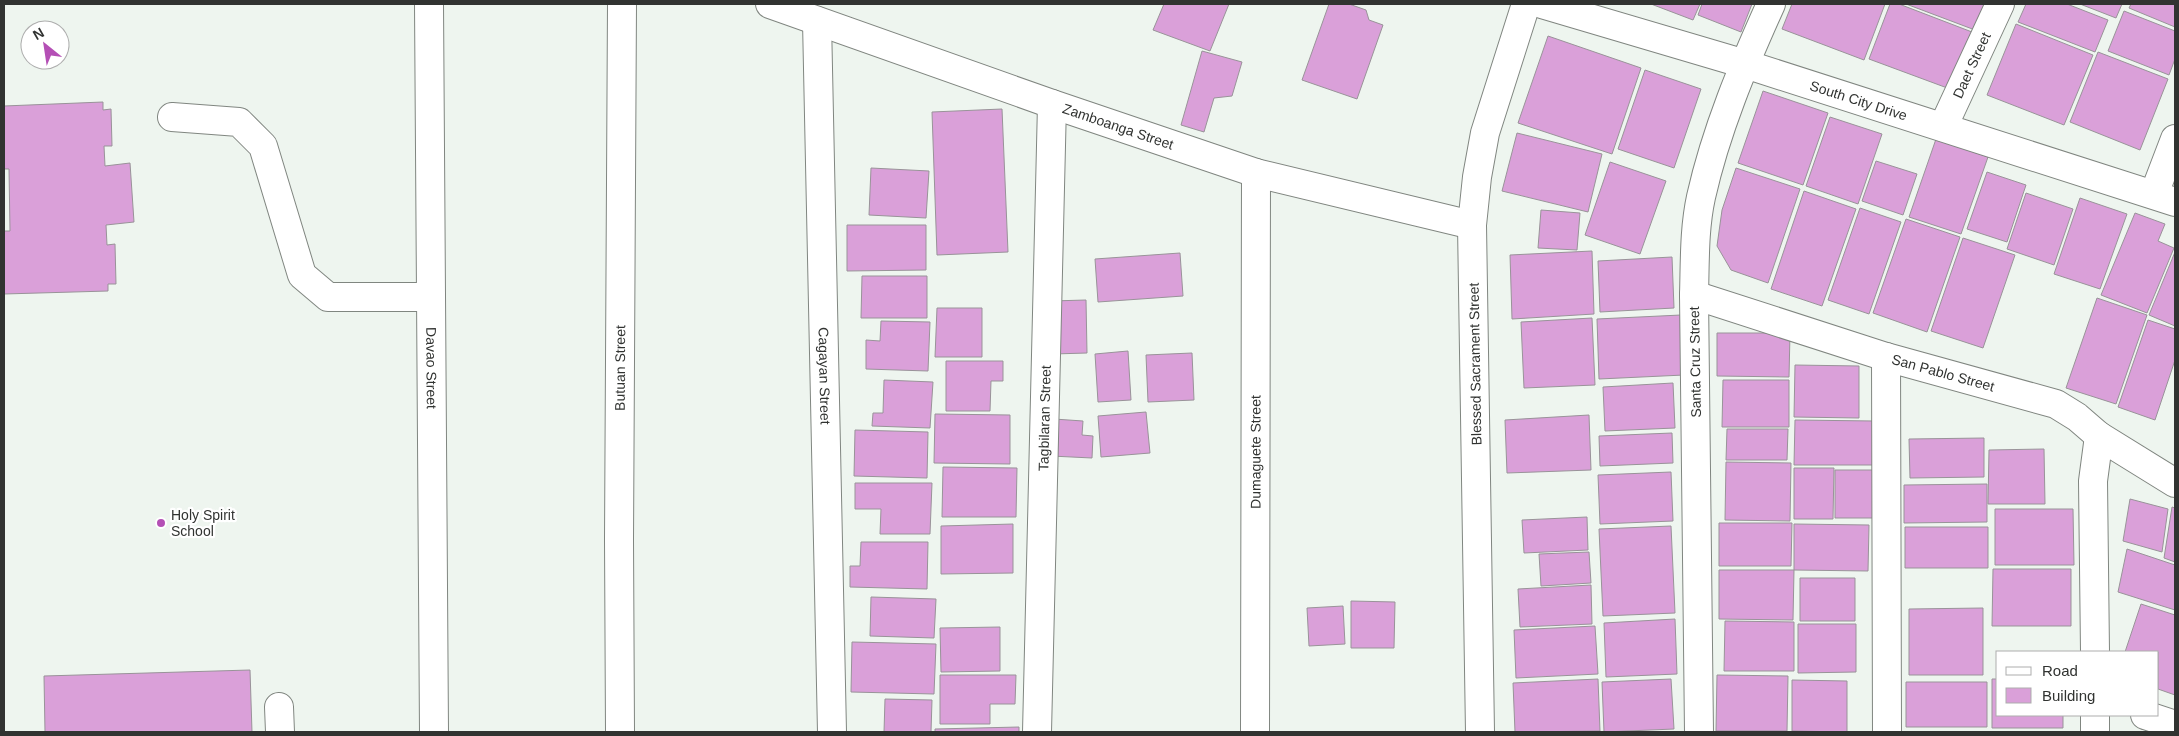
<svg xmlns="http://www.w3.org/2000/svg" width="2179" height="736" font-family="Helvetica,sans-serif">
  <style>
    .building { fill: #daa0d9; stroke: #999399 }
    .lines { fill: none; stroke-linecap: round; stroke-linejoin: round }
    .minor-casing { stroke: #808680; stroke-width: 30 }
    .minor { stroke: #fff; stroke-width: 28 }
    .poi-dot { fill: #b44fb5; stroke: #fff; stroke-width: 2 }
    .labels { text-anchor: middle; dominant-baseline: central; stroke-width: 4.5; stroke-linejoin: round; paint-order: stroke }
    .street-label { font-size: 14px; fill: #313331; stroke: #fff }
    .poi-label { font-size: 14px; fill: #313331; stroke: #fff; text-anchor: start }
  </style>
  <rect width="100%" height="100%" fill="#eef5ef"/>
  <path class="building" d="M1164 4H1229L1210 51 1153 30Z
    M1329 4H1349L1366 10 1369 20 1383 25 1357 99 1302 80Z
    M1651 4H1700L1693 20Z
    M1702 4H1752L1741 32 1698 15Z
    M1792 4H1885L1864 60 1782 29Z
    M1890 4H1899L1972 32 1950 89 1869 59Z
    M1906 4H1985L1975 30Z
    M2026 4H2067L2108 20 2095 52 2018 22Z
    M2080 4H2122L2116 18Z
    M2131 4H2175V27L2129 8Z
    M2124 11 2175 31V59L2169 75 2108 51Z
    M2016 24 2093 55 2064 125 1987 95Z
    M1548 36 1641 68 1612 154 1518 123Z
    M1202 51 1242 62 1232 96 1214 98 1204 132 1181 125Z
    M2098 52 2168 79 2140 150 2070 122Z
    M1645 70 1701 89 1674 168 1618 149Z
    M1763 91 1828 113 1803 185 1738 163Z
    M103 102V110L111 109 112 146H104L105 166 130 163 134 222 106 225 107 245 115 244 116 284H108V291L4 294V231H10L9 169H4V106Z
    M1002 109 1008 252 937 255 932 112Z
    M1830 117 1882 134 1858 204 1806 186Z
    M1517 133 1602 154 1588 212 1502 191Z
    M1936 139 1988 157 1961 234 1909 217Z
    M1876 161 1917 174 1903 215 1862 201Z
    M1610 162 1666 181 1640 254 1585 235Z
    M871 168 929 171 926 218 869 215Z
    M1736 168 1800 189 1768 283 1731 270 1717 246 1722 210Z
    M1987 172 2026 185 2007 242 1967 229Z
    M1804 191 1856 209 1822 306 1771 289Z
    M2026 193 2073 209 2054 265 2007 249Z
    M2080 198 2127 214 2100 289 2054 274Z
    M1860 208 1901 222 1869 314 1828 300Z
    M1541 210 1580 213 1577 250 1538 248Z
    M2135 213 2165 224 2158 241 2174 248 2147 313 2101 295Z
    M1906 219 1960 237 1927 332 1873 313Z
    M847 225H926V270L847 271Z
    M1963 238 2015 255 1983 348 1931 331Z
    M1592 251 1594 314 1512 319 1510 255Z
    M2175 252V326L2149 315Z
    M1180 253 1183 296 1098 302 1095 259Z
    M1672 257 1674 308 1600 312 1598 261Z
    M862 276H927V318H861Z
    M2097 298 2147 315 2116 404 2066 388Z
    M1086 300 1087 353 1053 354 1051 301Z
    M937 308H982V357H935Z
    M1681 315 1684 375 1599 379 1597 319Z
    M1592 318 1595 385 1524 388 1521 322Z
    M2148 320 2175 329V360L2155 420 2118 407Z
    M881 321 930 322 928 371 866 369V340L880 341Z
    M1717 333H1790L1789 377 1717 376Z
    M1128 351 1131 400 1098 402 1095 354Z
    M1192 353 1194 400 1148 402 1146 355Z
    M946 361H1003V381H991L990 411H946Z
    M1795 365 1859 366V418L1794 417Z
    M884 380 933 382 930 428 872 426 873 413H883Z
    M1723 380H1789V427H1722Z
    M1673 383 1675 428 1605 431 1603 387Z
    M1146 412 1150 453 1101 457 1098 416Z
    M935 414 1010 415V464L934 463Z
    M1589 415 1591 470 1507 473 1505 420Z
    M1054 419 1083 421 1082 435 1093 436 1092 458 1051 456Z
    M1795 420 1874 421 1873 465H1794Z
    M1727 429H1788L1787 460H1726Z
    M855 430 928 432 927 478 854 476Z
    M1672 433 1673 463 1600 466 1599 436Z
    M1984 438V477L1910 478 1909 439Z
    M2044 449 2045 504H1988L1989 450Z
    M1726 462 1791 463 1790 521 1725 520Z
    M943 467 1017 468 1016 517H942Z
    M1794 468H1834L1833 519H1794Z
    M1835 470H1877L1876 518H1835Z
    M1671 472 1673 521 1600 524 1598 475Z
    M855 483H932L930 534H880L881 509H855Z
    M1987 484V522L1904 523V485Z
    M2130 499 2168 509 2162 552 2123 541Z
    M2172 507 2175 508V562L2164 558Z
    M1995 509H2073L2074 565H1995Z
    M1587 517 1588 550 1524 553 1522 520Z
    M1719 523H1792L1791 566H1719Z
    M1013 524V573L941 574V526Z
    M1794 524 1869 525 1868 571 1794 570Z
    M1671 526 1675 613 1603 616 1599 529Z
    M1905 527H1988V568H1905Z
    M861 542H928L927 589 850 587V566H860Z
    M2127 549 2175 565V610L2118 592Z
    M1589 552 1591 583 1541 586 1539 554Z
    M1993 569H2071V626H1992Z
    M1719 570H1794L1793 620 1719 619Z
    M1800 578H1855V621H1800Z
    M1591 585 1592 624 1520 627 1518 589Z
    M871 597 936 599 934 638 870 636Z
    M1351 601 1395 602 1394 648H1351Z
    M2141 604 2175 615V695L2158 689V652H2125Z
    M1343 606 1345 644 1309 646 1307 608Z
    M1983 608V675H1909V609Z
    M1675 619 1677 674 1606 677 1604 623Z
    M1725 621 1794 622V671H1724Z
    M1798 624H1856V672L1798 673Z
    M1595 626 1598 674 1516 678 1514 630Z
    M1000 627V671L941 672 940 628Z
    M852 642 936 644 934 694 851 692Z
    M250 670 252 732H45L44 676Z
    M940 675H1016L1015 704H990V724H940Z
    M1717 675 1788 676 1787 731H1716Z
    M1598 679 1600 731 1515 732 1513 683Z
    M1671 679 1674 729 1604 732 1602 682Z
    M1992 679H1998V715H2063V728H1992Z
    M1792 680 1847 681V732L1792 731Z
    M1906 682H1987V727H1906Z
    M885 699 932 700 931 732H884Z
    M1019 727V732H935V729Z"/>
  <g class="lines">
    <g class="minor-casing">
      <g id="minor">
        <path id="s1" d="M429 4 434 732"/>
        <path id="s2" d="M770 4 1052 104 1256 173 1472 225"/>
        <path id="s3" d="M1542 4 1745 64 2175 202"/>
        <path id="s4" d="M817 21 832 732"/>
        <path d="M172 117 239 122 263 146 302 275 328 297H431"/>
        <path id="s5" d="M1943 127 2000 4"/>
        <path d="M2154 194 2175 139"/>
        <path id="s6" d="M1694 295 1886 357 2056 404 2077 417 2099 436 2175 483"/>
        <path d="M1886 357 1887 732"/>
        <path d="M2095 652 2093 481 2099 436"/>
        <path d="M279 707 280 732"/>
        <path d="M2095 715V732"/>
        <path d="M2145 715 2175 725"/>
        <path id="s7" d="M620 732 619 540 622 4"/>
        <path id="s8" d="M1037 732 1052 104"/>
        <path id="s9" d="M1255 732 1256 173"/>
        <path d="M1480 732 1472 225 1477 177 1485 133 1526 4"/>
        <path d="M1699 732 1694 295C1695 262 1694 229 1701 197 1716 130 1743 66 1771 4"/>
      </g>
    </g>
    <use href="#minor" class="minor"/>
  </g>
  <circle class="poi-dot" cx="161" cy="523" r="5"/>
  <g class="labels">
    <g class="street-label">
      <text stroke="none"><textPath href="#s5" startOffset="68">Daet Street</textPath></text>
      <text stroke="none"><textPath href="#s3" startOffset="331">South City Drive</textPath></text>
      <text stroke="none"><textPath href="#s2" startOffset="369">Zamboanga Street</textPath></text>
      <text transform="translate(1695 362) rotate(-91)">Santa Cruz Street</text>
      <text transform="translate(1475 364) rotate(-91)">Blessed Sacrament Street</text>
      <text stroke="none"><textPath href="#s1" startOffset="364">Davao Street</textPath></text>
      <text stroke="none"><textPath href="#s7" startOffset="364">Butuan Street</textPath></text>
      <text stroke="none"><textPath href="#s6" startOffset="261">San Pablo Street</textPath></text>
      <text stroke="none"><textPath href="#s4" startOffset="355">Cagayan Street</textPath></text>
      <text stroke="none"><textPath href="#s8" startOffset="314">Tagbilaran Street</textPath></text>
      <text stroke="none"><textPath href="#s9" startOffset="280">Dumaguete Street</textPath></text>
    </g>
    <g class="poi-label">
      <text x="171" y="515">Holy Spirit<tspan x="171" dy="16">School</tspan></text>
    </g>
  </g>
  <rect width="2179" height="736" fill="none" stroke="#313331" stroke-width="10"/>
  <rect x="1996" y="651" width="162" height="65" fill="#ffffff" stroke="#adadad"/>
  <rect x="2006" y="667" width="25" height="8" fill="#ffffff" stroke="#adadad"/>
  <text x="2042" y="676" font-size="15" fill="#313331">Road</text>
  <rect x="2006" y="688" width="25" height="15" fill="#daa0d9" stroke="#adadad"/>
  <text x="2042" y="701" font-size="15" fill="#313331">Building</text>
  <g transform="translate(45 45) rotate(330)"><circle r="24" fill="#ffffff" stroke="#adadad"/>
  <path d="M0-4L9 19L0 12L-9 19Z" fill="#b44fb5"/>
  <text y="-8" font-size="14" font-weight="bold" text-anchor="middle" fill="#313331">N</text>
  </g>
</svg>
